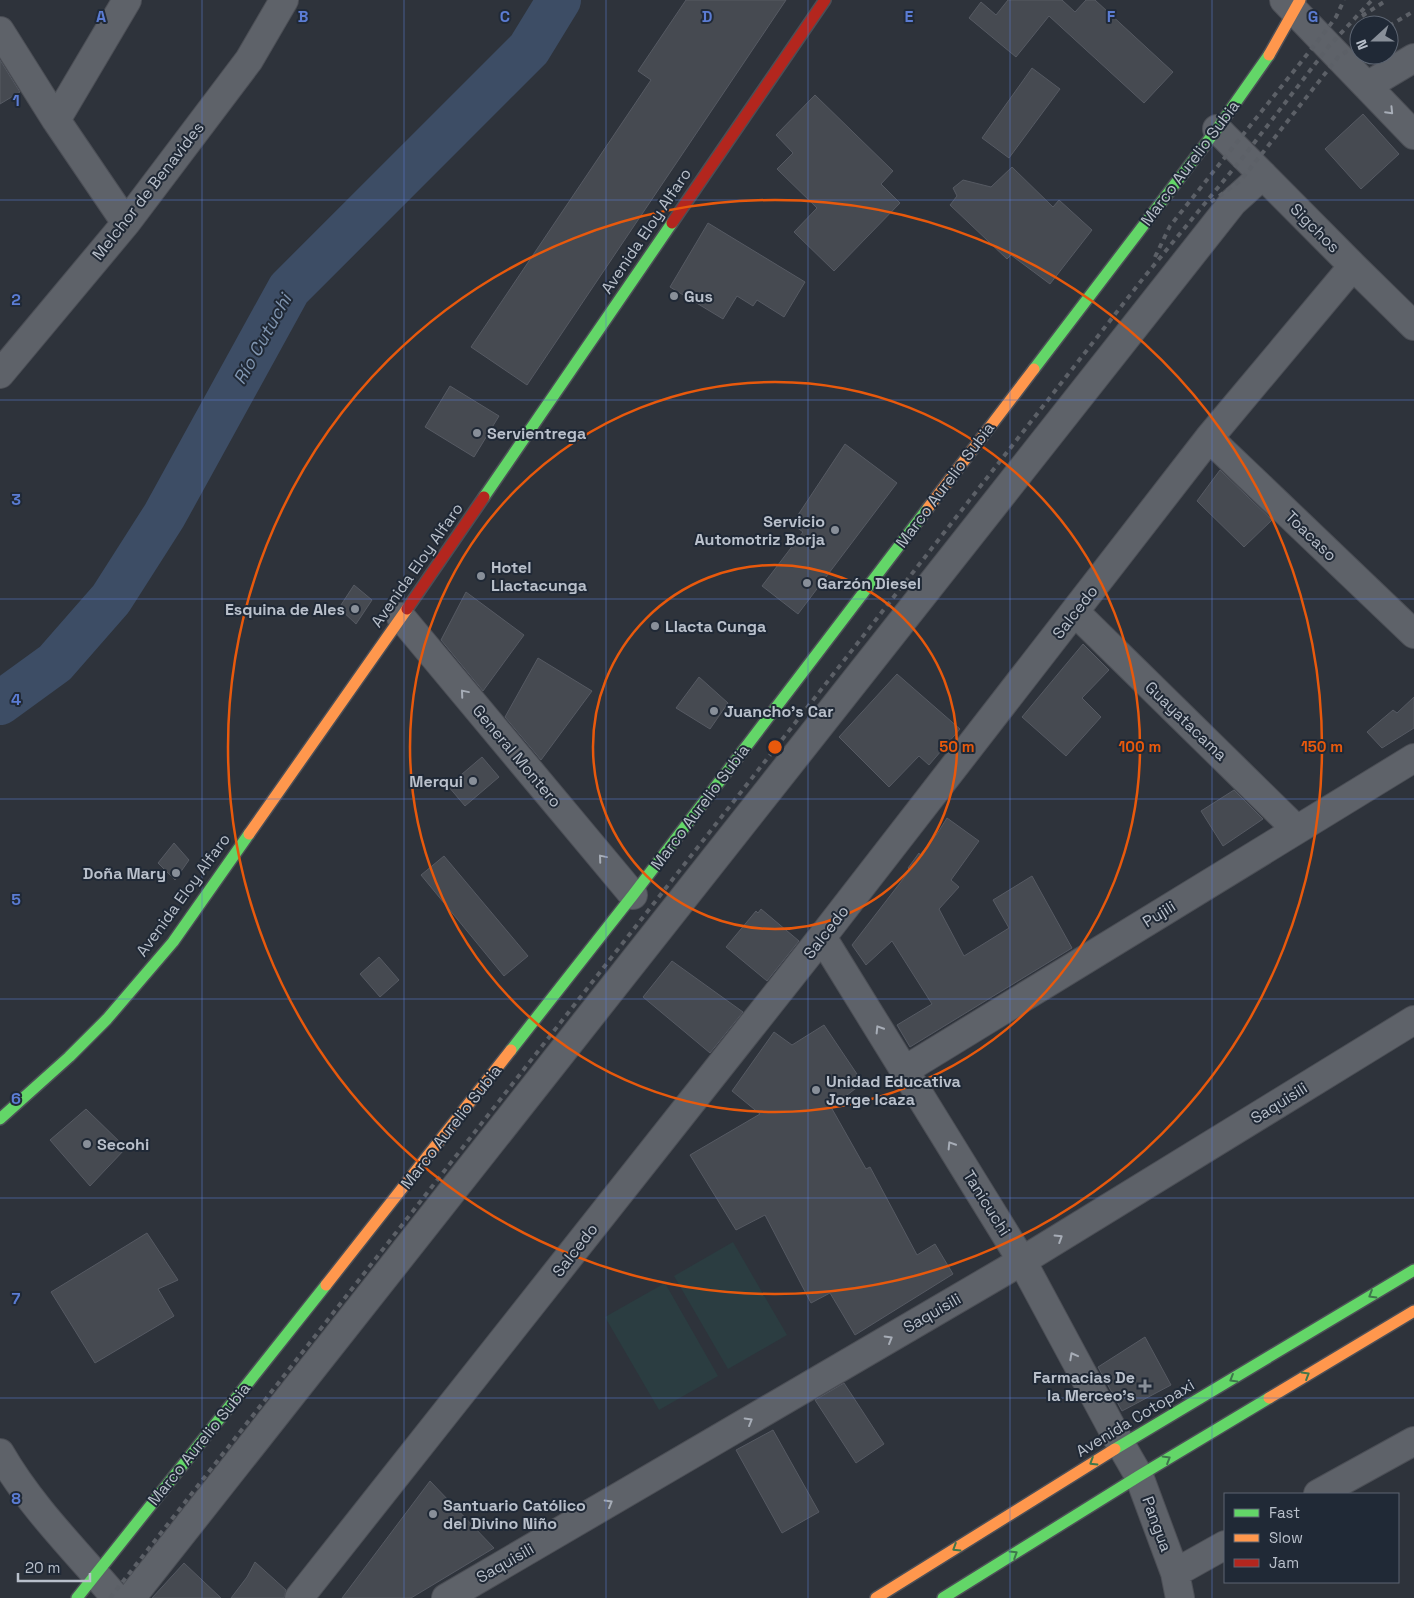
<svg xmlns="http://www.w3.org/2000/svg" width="1414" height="1598" font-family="'Space Grotesk',sans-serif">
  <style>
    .green { fill: #2b3d41 }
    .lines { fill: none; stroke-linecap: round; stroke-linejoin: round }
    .river { stroke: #3d4d65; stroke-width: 44 }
    .building { fill: #464a51; stroke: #565a63 }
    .street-casing { stroke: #4c4f56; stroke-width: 30 }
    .fast-casing { stroke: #4c4f56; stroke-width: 14 }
    .slow-casing { stroke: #4c4f56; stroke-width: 14 }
    .jam-casing { stroke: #4c4f56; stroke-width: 14 }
    .street { stroke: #5e6269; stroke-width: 28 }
    .fast { stroke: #63d668; stroke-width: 11 }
    .slow { stroke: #ff974d; stroke-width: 11 }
    .jam { stroke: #b3261e; stroke-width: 11 }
    .rail { stroke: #5c6067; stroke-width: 4; stroke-dasharray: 5 5; stroke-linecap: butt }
    .oneway { stroke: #a7adb7 }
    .oneway2 { stroke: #3e774c }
    .grid { fill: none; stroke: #5b7cd3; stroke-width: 1; stroke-opacity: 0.55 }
    .ring { fill: none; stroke: #e8590c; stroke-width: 2.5 }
    .poi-dot { fill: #888f99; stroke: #202936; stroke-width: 2 }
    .labels { text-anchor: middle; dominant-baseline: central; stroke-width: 4; stroke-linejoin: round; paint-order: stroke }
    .street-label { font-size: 16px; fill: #b9c0cb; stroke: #202936 }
    .poi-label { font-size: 16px; font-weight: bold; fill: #b9c0cb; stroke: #202936; text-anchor: start }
    .water-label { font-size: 18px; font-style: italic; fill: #8196b1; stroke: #202936 }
    .grid-label { font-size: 16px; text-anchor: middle; font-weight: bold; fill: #5b7cd3; stroke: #202936; stroke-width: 4; stroke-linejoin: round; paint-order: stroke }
    .centre { fill: #e8590c; stroke: #202936; stroke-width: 2.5 }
    .ring-label { font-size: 15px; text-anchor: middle; font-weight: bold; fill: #e8590c; stroke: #202936; stroke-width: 4; stroke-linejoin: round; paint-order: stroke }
  </style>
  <rect width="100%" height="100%" fill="#2e333b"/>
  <path class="green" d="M733 1242 787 1335 728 1369 674 1276Z
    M665 1283 718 1376 659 1410 605 1317Z"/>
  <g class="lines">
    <path class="river" d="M0 703 55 663 111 599 164 516 289 289 529 49 559 0"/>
  </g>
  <path class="building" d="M686 0H786L527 385 471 347 651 80 638 71Z
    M1008 0H1062L1075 12 1086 0H1095L1173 72 1144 103 1049 16 1016 57 969 18 981 2 996 15Z
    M0 60 20 92 0 104Z
    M1032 68 1060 89 1009 158 982 138Z
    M815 95 893 171 881 184 900 203 834 271 794 232 817 208 777 169 793 153 776 135Z
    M1363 114 1399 154 1361 189 1325 149Z
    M1012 167 1053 207 1059 200 1092 230 1050 284 1011 255 1007 259 950 205 957 196 953 188 963 180 991 187Z
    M708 223 805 282 784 317 757 300 753 306 737 296 723 319 670 287Z
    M450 386 499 416 474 457 425 427Z
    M845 444 897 483 798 614 762 586 803 532 792 524Z
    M1220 470 1272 520 1244 547 1197 501Z
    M354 585 372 600 356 624 339 608Z
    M466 592 524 635 483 691 441 640Z
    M1083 644 1109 670 1082 698 1101 717 1066 756 1022 717Z
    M538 658 592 691 541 760 505 717Z
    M897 674 960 729 929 765 919 756 889 787 839 737Z
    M699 677 728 703 710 729 676 708Z
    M1414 697V728L1382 748 1367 732 1393 710 1397 713Z
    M482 757 499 777 465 806 448 786Z
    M1234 790 1263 819 1223 846 1201 811Z
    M947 818 979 841 951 880 959 887 939 909 964 956 1009 928 993 900 1032 876 1072 948 910 1047 897 1025 932 1004 892 941 866 965 852 945 910 870 908 868 919 853 920 855 937 834Z
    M174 843 189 860 175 880 158 863Z
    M444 856 528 956 504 976 421 875Z
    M761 909 799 941 767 981 726 947 756 911 758 913Z
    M379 957 399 980 380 997 360 974Z
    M672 961 743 1012 710 1053 643 997Z
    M824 1025 863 1083 831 1107 866 1169 870 1167 917 1255 935 1244 953 1274 855 1335 830 1293 811 1303 765 1215 736 1230 690 1155 760 1114 732 1091 774 1032 792 1045Z
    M86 1109 126 1148 90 1186 50 1140Z
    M147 1233 178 1280 158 1289 174 1316 95 1363 51 1292Z
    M1145 1337 1171 1385 1122 1411 1098 1367Z
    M844 1383 884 1444 856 1463 815 1400Z
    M773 1430 819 1512 782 1533 736 1450Z
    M430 1481 494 1548 411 1598H342Z
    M255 1562 286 1590 284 1598H231L247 1577Z
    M184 1563 221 1598H152Z"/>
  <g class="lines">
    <g class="street-casing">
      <path id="street" d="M1284 0 1414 135
        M0 31 56 120 126 223
        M1367 86 1414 58
        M56 120 127 0
        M1217 129 1353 266 1414 326
        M0 374 126 223 249 60 284 0
        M1209 438 1414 634
        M1075 612 1296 829
        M401 617 633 895
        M822 937 1022 1261 1121 1445 1139 1476 1175 1573 1180 1598
        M905 1070 1414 758
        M0 1453C31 1507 76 1551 116 1598
        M1318 1494 1414 1441
        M1175 1573 1225 1545
        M131 1598 1233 202 1263 175
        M299 1598 822 937 1209 438 1353 266
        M446 1598 1022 1261 1414 1020"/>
    </g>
    <g class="fast-casing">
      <path id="fast" d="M1034 369 1217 129 1269 55
        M484 497 672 223
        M511 1050 633 895 928 508
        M0 1119 69 1057 107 1019 173 942 249 834
        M1115 1449 1414 1270
        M77 1598 326 1285
        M943 1598 1139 1476 1269 1398"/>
    </g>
    <g class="slow-casing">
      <path id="slow" d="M1269 55 1300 0
        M928 508 1034 369
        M249 834 407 609
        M326 1285 511 1050
        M1269 1398 1414 1311
        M876 1598 1115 1449"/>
    </g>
    <g class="jam-casing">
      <path id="jam" d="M672 223 825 0
        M407 609 484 497"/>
    </g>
    <use href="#street" class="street"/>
    <use href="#fast" class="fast"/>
    <use href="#slow" class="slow"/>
    <use href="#jam" class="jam"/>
    <path class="rail" d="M1362 16 1387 0
      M1389 26 1414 11
      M1211 202 1240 181 1253 165 1339 56 1359 44
      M1155 257 1170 226 1321 37 1336 17 1344 0
      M110 1598 1145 276 1244 156 1329 46 1372 0"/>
  </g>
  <defs><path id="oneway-chevron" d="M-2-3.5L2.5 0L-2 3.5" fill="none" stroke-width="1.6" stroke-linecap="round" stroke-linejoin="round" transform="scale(1.25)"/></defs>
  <g class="oneway">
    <use href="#oneway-chevron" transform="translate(1390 111) rotate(46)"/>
    <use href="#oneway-chevron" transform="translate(464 693) rotate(-130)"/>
    <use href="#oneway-chevron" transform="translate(602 858) rotate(-130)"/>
    <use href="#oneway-chevron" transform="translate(879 1029) rotate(-122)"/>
    <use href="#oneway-chevron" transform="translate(951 1145) rotate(-122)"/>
    <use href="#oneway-chevron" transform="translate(1059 1238) rotate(-32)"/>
    <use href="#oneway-chevron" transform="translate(889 1339) rotate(-30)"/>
    <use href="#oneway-chevron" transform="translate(1073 1356) rotate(-118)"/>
    <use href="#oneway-chevron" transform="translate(749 1421) rotate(-30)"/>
    <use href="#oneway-chevron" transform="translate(609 1503) rotate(-30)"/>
  </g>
  <g class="oneway2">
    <use href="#oneway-chevron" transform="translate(1372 1295) rotate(149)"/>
    <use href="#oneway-chevron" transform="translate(1306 1375) rotate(-31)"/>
    <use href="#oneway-chevron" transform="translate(1233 1379) rotate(149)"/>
    <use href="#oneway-chevron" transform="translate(1167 1459) rotate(-31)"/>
    <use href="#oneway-chevron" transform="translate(1093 1462) rotate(148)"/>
    <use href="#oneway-chevron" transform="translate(956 1548) rotate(148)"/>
    <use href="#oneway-chevron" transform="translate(1014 1554) rotate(-32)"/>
  </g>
  <path class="grid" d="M202 0V1598M404 0V1598M606 0V1598M808 0V1598M1010 0V1598M1212 0V1598M0 200H1414M0 400H1414M0 599H1414M0 799H1414M0 999H1414M0 1198H1414M0 1398H1414"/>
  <g class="ring">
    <circle cx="775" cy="747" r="182"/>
    <circle cx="775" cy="747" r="365"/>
    <circle cx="775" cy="747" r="547"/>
  </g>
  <g class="poi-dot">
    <circle cx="674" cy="296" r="5"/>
    <circle cx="477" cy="433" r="5"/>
    <circle cx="835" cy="530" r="5"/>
    <circle cx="481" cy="576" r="5"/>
    <circle cx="807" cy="583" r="5"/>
    <circle cx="355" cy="609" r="5"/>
    <circle cx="655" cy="626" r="5"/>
    <circle cx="714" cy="711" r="5"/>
    <circle cx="473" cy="781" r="5"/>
    <circle cx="176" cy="873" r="5"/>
    <circle cx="816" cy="1090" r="5"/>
    <circle cx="87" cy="1144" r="5"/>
    <path d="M1142.5 1378.5h5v5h5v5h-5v5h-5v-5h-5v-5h5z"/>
    <circle cx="433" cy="1514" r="5"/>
  </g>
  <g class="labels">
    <g class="street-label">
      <text transform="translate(1190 163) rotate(-53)">Marco Aurelio Subia</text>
      <text transform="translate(148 191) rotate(-52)">Melchor de Benavides</text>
      <text transform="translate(1315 228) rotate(45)">Sigchos</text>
      <text transform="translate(646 231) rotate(-56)">Avenida Eloy Alfaro</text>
      <text transform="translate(945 485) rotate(-53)">Marco Aurelio Subia</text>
      <text transform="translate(1311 536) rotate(44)">Toacaso</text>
      <text transform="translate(417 565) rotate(-55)">Avenida Eloy Alfaro</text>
      <text transform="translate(1075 612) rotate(-52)">Salcedo</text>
      <text transform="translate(1186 721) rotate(44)">Guayatacama</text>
      <text transform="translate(517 756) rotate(50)">General Montero</text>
      <text transform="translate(700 807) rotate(-53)">Marco Aurelio Subia</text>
      <text transform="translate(183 895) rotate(-54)">Avenida Eloy Alfaro</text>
      <text transform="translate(1159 914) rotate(-32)">Pujili</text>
      <text transform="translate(826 932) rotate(-52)">Salcedo</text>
      <text transform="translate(1279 1103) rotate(-32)">Saquisili</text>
      <text transform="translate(451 1127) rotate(-52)">Marco Aurelio Subia</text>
      <text transform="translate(987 1203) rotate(58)">Tanicuchi</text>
      <text transform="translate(575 1250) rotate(-52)">Salcedo</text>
      <text transform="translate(932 1313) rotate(-30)">Saquisili</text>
      <text transform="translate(1135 1418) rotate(-31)">Avenida Cotopaxi</text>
      <text transform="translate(199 1444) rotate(-51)">Marco Aurelio Subia</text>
      <text transform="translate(1157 1524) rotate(70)">Pangua</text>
      <text transform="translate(505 1563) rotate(-30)">Saquisili</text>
    </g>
    <g class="poi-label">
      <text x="684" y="296">Gus</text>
      <text x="487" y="433">Servientrega</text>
      <text x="825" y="521" text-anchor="end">Servicio<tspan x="825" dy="18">Automotriz Borja</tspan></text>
      <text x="491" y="567">Hotel<tspan x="491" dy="18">Llactacunga</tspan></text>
      <text x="817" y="583">Garzón Diesel</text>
      <text x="345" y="609" text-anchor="end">Esquina de Ales</text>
      <text x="665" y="626">Llacta Cunga</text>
      <text x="724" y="711">Juancho's Car</text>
      <text x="463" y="781" text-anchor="end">Merqui</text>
      <text x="166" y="873" text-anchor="end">Doña Mary</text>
      <text x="826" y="1081">Unidad Educativa<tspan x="826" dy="18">Jorge Icaza</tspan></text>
      <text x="97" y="1144">Secohi</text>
      <text x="1135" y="1377" text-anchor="end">Farmacias De<tspan x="1135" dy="18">la Merceo's</tspan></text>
      <text x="443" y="1505">Santuario Católico<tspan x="443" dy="18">del Divino Niño</tspan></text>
    </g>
    <g class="water-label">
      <text transform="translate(262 339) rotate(-61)">Río Cutuchi</text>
    </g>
  </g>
  <g class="grid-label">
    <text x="101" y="22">A</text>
    <text x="303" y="22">B</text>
    <text x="505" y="22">C</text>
    <text x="707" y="22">D</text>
    <text x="909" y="22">E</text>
    <text x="1111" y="22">F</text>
    <text x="1313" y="22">G</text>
    <text x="16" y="106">1</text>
    <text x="16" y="305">2</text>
    <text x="16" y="505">3</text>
    <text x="16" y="705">4</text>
    <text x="16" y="905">5</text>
    <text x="16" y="1104">6</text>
    <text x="16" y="1304">7</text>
    <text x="16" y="1504">8</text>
  </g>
  <circle cx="775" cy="747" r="8" class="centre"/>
  <g class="ring-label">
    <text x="957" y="752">50 m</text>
    <text x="1140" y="752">100 m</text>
    <text x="1322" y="752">150 m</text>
  </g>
  <rect x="1224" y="1493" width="175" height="90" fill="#202936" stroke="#5d6572"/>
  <rect x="1234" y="1509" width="25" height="8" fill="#63d668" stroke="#5d6572"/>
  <text x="1269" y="1518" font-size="15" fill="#b9c0cb">Fast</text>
  <rect x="1234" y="1534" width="25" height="8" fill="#ff974d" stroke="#5d6572"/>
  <text x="1269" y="1543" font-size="15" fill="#b9c0cb">Slow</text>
  <rect x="1234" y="1559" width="25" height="8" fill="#b3261e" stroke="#5d6572"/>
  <text x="1269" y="1568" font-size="15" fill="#b9c0cb">Jam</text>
  <g transform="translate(1374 40) rotate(249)"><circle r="24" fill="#202936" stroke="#5d6572"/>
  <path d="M0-4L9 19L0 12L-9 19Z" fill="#888f99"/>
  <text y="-8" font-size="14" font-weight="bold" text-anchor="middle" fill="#b9c0cb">N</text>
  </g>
  <path d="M18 1573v8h72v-8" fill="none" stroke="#b9c0cb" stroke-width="2.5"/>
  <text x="25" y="1573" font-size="15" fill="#b9c0cb" stroke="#202936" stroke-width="4" paint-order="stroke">20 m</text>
</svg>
